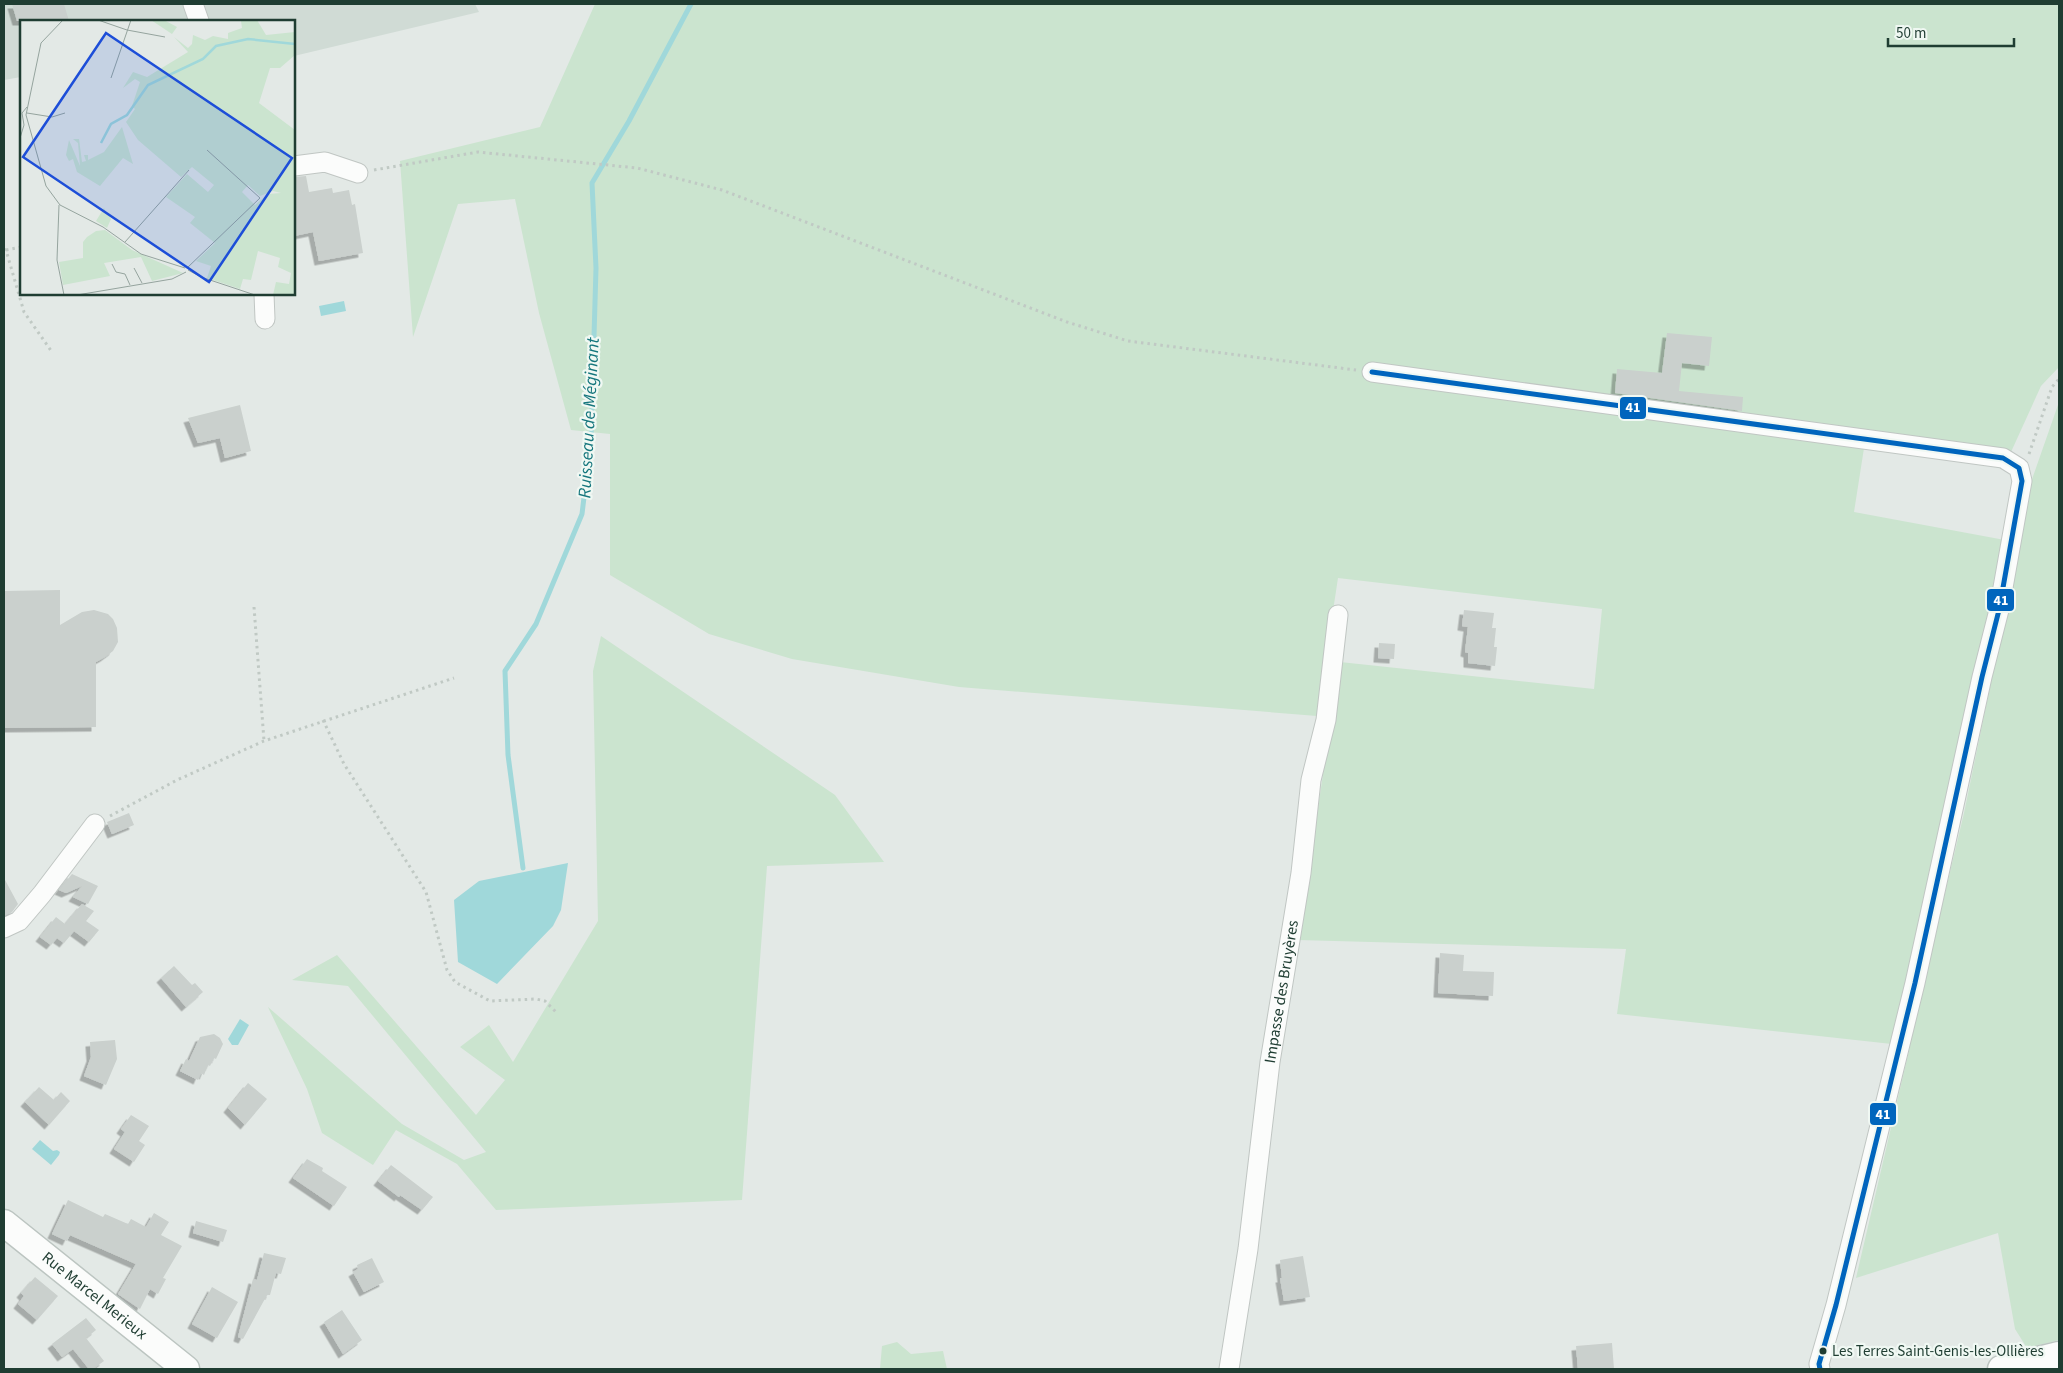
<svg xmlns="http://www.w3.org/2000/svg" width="2063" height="1373" font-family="'Source Sans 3',sans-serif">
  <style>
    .built { fill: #d0dbd5 }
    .green { fill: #cbe4cf; fill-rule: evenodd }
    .water { fill: #a0d8da }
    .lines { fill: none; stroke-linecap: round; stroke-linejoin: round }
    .stream { stroke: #a0d8da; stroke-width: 5 }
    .building { fill: #cad0cd; filter: url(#shadow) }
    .street-casing { stroke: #c0c6c3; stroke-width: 21 }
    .secondary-casing { stroke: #bcc5c1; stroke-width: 29 }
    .path { stroke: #c0c9c4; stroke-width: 3; stroke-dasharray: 2.5 4; stroke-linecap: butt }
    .street { stroke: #fbfcfb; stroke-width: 19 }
    .secondary { stroke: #fbfcfb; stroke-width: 26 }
    .bus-1-casing { stroke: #f0f8f3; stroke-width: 9 }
    .bus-1 { stroke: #0065bd; stroke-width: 5 }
    .bus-dot { fill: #1f3d32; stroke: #f0f8f3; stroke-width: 2 }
    .labels { text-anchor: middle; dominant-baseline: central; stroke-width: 4.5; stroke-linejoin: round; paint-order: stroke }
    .bus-label { font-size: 15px; fill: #1f3d32; stroke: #f0f8f3; text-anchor: start }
    .street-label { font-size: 16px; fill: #1f3d32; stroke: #f0f8f3 }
    .water-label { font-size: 18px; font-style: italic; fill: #15767d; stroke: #f0f8f3 }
    .inset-river { fill: none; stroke: #a0d8da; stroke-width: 2.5 }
    .inset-road { fill: none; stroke: #95a49e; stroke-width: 1 }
    .view { fill: #1d4ed8; fill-opacity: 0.15; stroke: #1d4ed8; stroke-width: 2.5 }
    .inset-edge { fill: none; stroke: #1f3d32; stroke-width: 2.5 }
    .line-badge { stroke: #f0f8f3; stroke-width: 2 }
    .badge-label { font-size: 14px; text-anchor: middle; font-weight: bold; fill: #fff }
  </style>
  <defs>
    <filter id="shadow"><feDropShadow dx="-4.5" dy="4.5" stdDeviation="0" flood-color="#0004"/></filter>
  </defs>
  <rect width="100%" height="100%" fill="#e3e9e6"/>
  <path class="built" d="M4 4H475L479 12 294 56V21H21V77L4 80Z"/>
  <path class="green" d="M595 4H2059V367L2041 386 2011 452 1867 429 1854 512 2021 543 2031 482 2059 402V1340L2027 1348 2015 1329 1998 1233 1856 1278 1910 1046 1617 1014 1626 949 1298 940 1340 662 1594 689 1602 609 1338 578 1317 716 959 687 792 659 709 634 610 575V434L571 430 539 313 515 199 458 204 413 337 400 161 540 127ZM2002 629 1964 813 1941 910Z
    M601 636 835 795 884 862 767 866 742 1200 496 1210 457 1164 396 1130 373 1165 322 1133 307 1089 268 1007 402 1124 464 1160 486 1152 348 986 292 980 337 955 476 1115 505 1080 460 1047 489 1025 513 1062 598 921 593 671Z
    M897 1342 911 1354 943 1351 947 1369H880L882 1346Z"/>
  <path class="water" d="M344 301 346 311 321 316 319 306Z
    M568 863 561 910 553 926 497 984 458 962 454 900 479 881Z
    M240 1019 249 1025 238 1045H232L228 1039Z
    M40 1140 53 1151 57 1150 60 1152 59 1155 51 1165 32 1149Z"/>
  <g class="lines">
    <path class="stream" d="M523 868 508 755 505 671 536 624 582 514 591 439 596 268 592 183 629 121 691 4"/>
  </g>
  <path class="building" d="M12 4H64L69 21H17Z
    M306 176 309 192 332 188 333 193 349 190 352 205 355 204 363 253 319 261 313 232 294 236V177Z
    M1667 333 1712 337 1709 366 1682 363 1679 391 1743 397 1742 411 1615 393 1617 369 1662 373Z
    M240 405 251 451 225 458 220 438 198 443 188 418Z
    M60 590V625L82 612 94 610 108 614 113 619 117 628 118 642 113 651 105 657 96 662V727L4 728V591Z
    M1464 610 1494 613 1492 628H1496L1494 647H1497L1495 666 1468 663V653L1465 652 1468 627 1462 626Z
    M1379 643 1395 644 1394 659 1378 658Z
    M129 813 134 825 112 834 107 822Z
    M72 874 98 886 88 904 73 897 82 886 66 893 59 890Z
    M4 878 18 904 12 912 4 916Z
    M82 904 94 911 86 921 99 930 89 942 74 931 64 943 57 938 51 945 40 937 56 917 65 924Z
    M1440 953 1464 955 1463 971 1494 972 1493 996 1438 993Z
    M174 966 192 985 195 983 203 992 186 1007 161 978Z
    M214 1034 220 1038 223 1044 216 1059 214 1058 210 1066 208 1065 204 1075 201 1073 198 1080 180 1071 186 1059 189 1061 200 1037Z
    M115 1040 117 1059 106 1085 84 1076 91 1057 90 1042Z
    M248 1083 267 1099 245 1125 228 1108Z
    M39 1087 54 1100 61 1092 70 1101 49 1125 25 1102Z
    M131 1115 149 1126 139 1141 145 1145 134 1162 114 1149 125 1132 121 1129Z
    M307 1159 323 1168 322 1171 347 1187 334 1206 293 1178Z
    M391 1165 433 1197 422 1210 400 1195 399 1197 378 1181Z
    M68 1200 103 1217 105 1214 128 1224 131 1219 146 1227 154 1213 169 1222 161 1235 182 1246 163 1278 166 1279 158 1294 150 1289 140 1309 118 1294 136 1264 70 1235 67 1241 52 1234Z
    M196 1221 227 1230 223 1242 193 1233Z
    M264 1253 286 1258 281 1274 276 1273 270 1295H267L243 1339 238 1337 253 1279 257 1280Z
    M1303 1256 1310 1297 1284 1301 1280 1278H1282L1280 1260Z
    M372 1258 384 1282 364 1292 353 1272 358 1269 357 1265Z
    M35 1277 58 1296 37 1320 18 1304 24 1296 21 1293Z
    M212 1287 238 1302 217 1338 192 1324Z
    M342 1310 362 1340 343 1354 324 1322Z
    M86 1318 96 1330 86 1338 104 1361 93 1369H89L73 1349 62 1357 52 1344Z
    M1612 1343 1614 1369H1578L1576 1346Z"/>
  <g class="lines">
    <g class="street-casing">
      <g id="street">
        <path d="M193 4 199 21"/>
        <path d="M294 166 325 162 358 173"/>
        <path d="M264 294 265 319"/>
        <path d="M1372 372 2003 458 2019 468 2022 481 1999 610 1982 677 1915 983 1836 1305 1819 1364 1820 1369"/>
        <path d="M4 928 19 921 42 894 95 824"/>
        <path id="s1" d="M1229 1369 1248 1249 1270 1062 1301 873 1311 780 1326 720 1338 615"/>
      </g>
    </g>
    <g class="secondary-casing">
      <g id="secondary">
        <path id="s2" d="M4 1223 186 1369"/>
        <path d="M2001 1369 2059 1355"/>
      </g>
    </g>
    <path class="path" d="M374 170 478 152 637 168 722 190 1067 322 1128 341 1356 370
      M4 249 6 250 24 312 52 352
      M6 250 21 247
      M2029 454 2052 387 2059 379
      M254 607 264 741
      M323 720 344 764 426 892 447 970 455 982 490 1001 536 999 545 1001 558 1014
      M110 816 177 780 264 741 454 678"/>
    <use href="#street" class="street"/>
    <use href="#secondary" class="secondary"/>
    <g class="bus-1-casing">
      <path id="bus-1" d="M1372 372 2003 458 2019 468 2022 481 1999 610 1982 677 1915 983 1836 1305 1819 1364 1820 1369"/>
    </g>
    <use href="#bus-1" class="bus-1"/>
  </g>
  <circle class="bus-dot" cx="1823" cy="1351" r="4.5"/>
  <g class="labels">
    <g class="bus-label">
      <text x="1832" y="1351">Les Terres Saint-Genis-les-Ollières</text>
    </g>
    <g class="street-label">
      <text stroke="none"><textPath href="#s1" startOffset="381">Impasse des Bruyères</textPath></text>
      <text stroke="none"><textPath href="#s2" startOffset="116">Rue Marcel Merieux</textPath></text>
    </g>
    <g class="water-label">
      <text transform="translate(589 418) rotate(-87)">Ruisseau de Méginant</text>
    </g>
  </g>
  <g transform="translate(20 20)">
    <rect width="275" height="275" fill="#e3e9e6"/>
    <path d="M131 0H144L157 7 152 14ZM225 0H237L246 15 275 12V35L260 48H250L239 83 275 110V275H253L256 262 269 264 271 253 258 247 260 238 238 231 231 260 223 259 220 269 187 258 191 246 176 241 195 223 170 203 175 197 146 177 167 154 188 172 194 165 172 147 161 157 118 120 106 102 115 89 112 86 120 62 115 59 103 68 113 52 127 57 168 32 154 17 168 28 172 24 173 15 185 20 193 16 208 19V13L222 8 221 1ZM228 165 240 176 253 171 261 173 248 174 235 185 222 172ZM102 107 113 144 103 138 80 166 57 152 53 139 49 141 46 135 49 120 60 146 58 123 53 119H59L62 142 66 141 64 135H68V140L84 132ZM84 188 91 199 87 208 76 201ZM85 210 112 230 163 253 132 261 121 237 84 243 90 256 43 265 39 242 63 238V222L67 217 76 211Z" fill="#cbe4cf" fill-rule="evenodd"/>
    <path class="inset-river" d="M81 123 91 104 107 95 128 65 183 39 196 26 228 19 275 24"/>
    <path class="inset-road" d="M43 0 21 23 6 95 26 166 40 185 83 207 121 234 165 248M78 0 107 10 145 17M91 58 111 0M7 93 32 97 45 93M0 118 4 105 2 93 7 87M39 185 37 240 44 275M105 222 169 150M92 244 96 252 105 254 110 265M114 248 122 263M167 248 240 178 187 130M168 250 181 257 235 275M57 275 152 259 166 252"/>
    <path class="view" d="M86 13 272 138 189 262 3 137Z"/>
    <rect width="275" height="275" class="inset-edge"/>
  </g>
  <g class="line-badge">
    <rect x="1619" y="396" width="28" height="24" rx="5" fill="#0065bd"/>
    <rect x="1986" y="588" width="29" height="24" rx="5" fill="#0065bd"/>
    <rect x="1869" y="1102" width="28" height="24" rx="5" fill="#0065bd"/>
  </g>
  <g class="badge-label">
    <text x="1633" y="412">41</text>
    <text x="2001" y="605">41</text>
    <text x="1883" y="1119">41</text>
  </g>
  <rect width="2063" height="1373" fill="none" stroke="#1f3d32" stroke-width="10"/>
  <path d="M1888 38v8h126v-8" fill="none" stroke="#1f3d32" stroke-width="2.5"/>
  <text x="1896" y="38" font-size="15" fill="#1f3d32" stroke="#f0f8f3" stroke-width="4" paint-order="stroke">50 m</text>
</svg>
